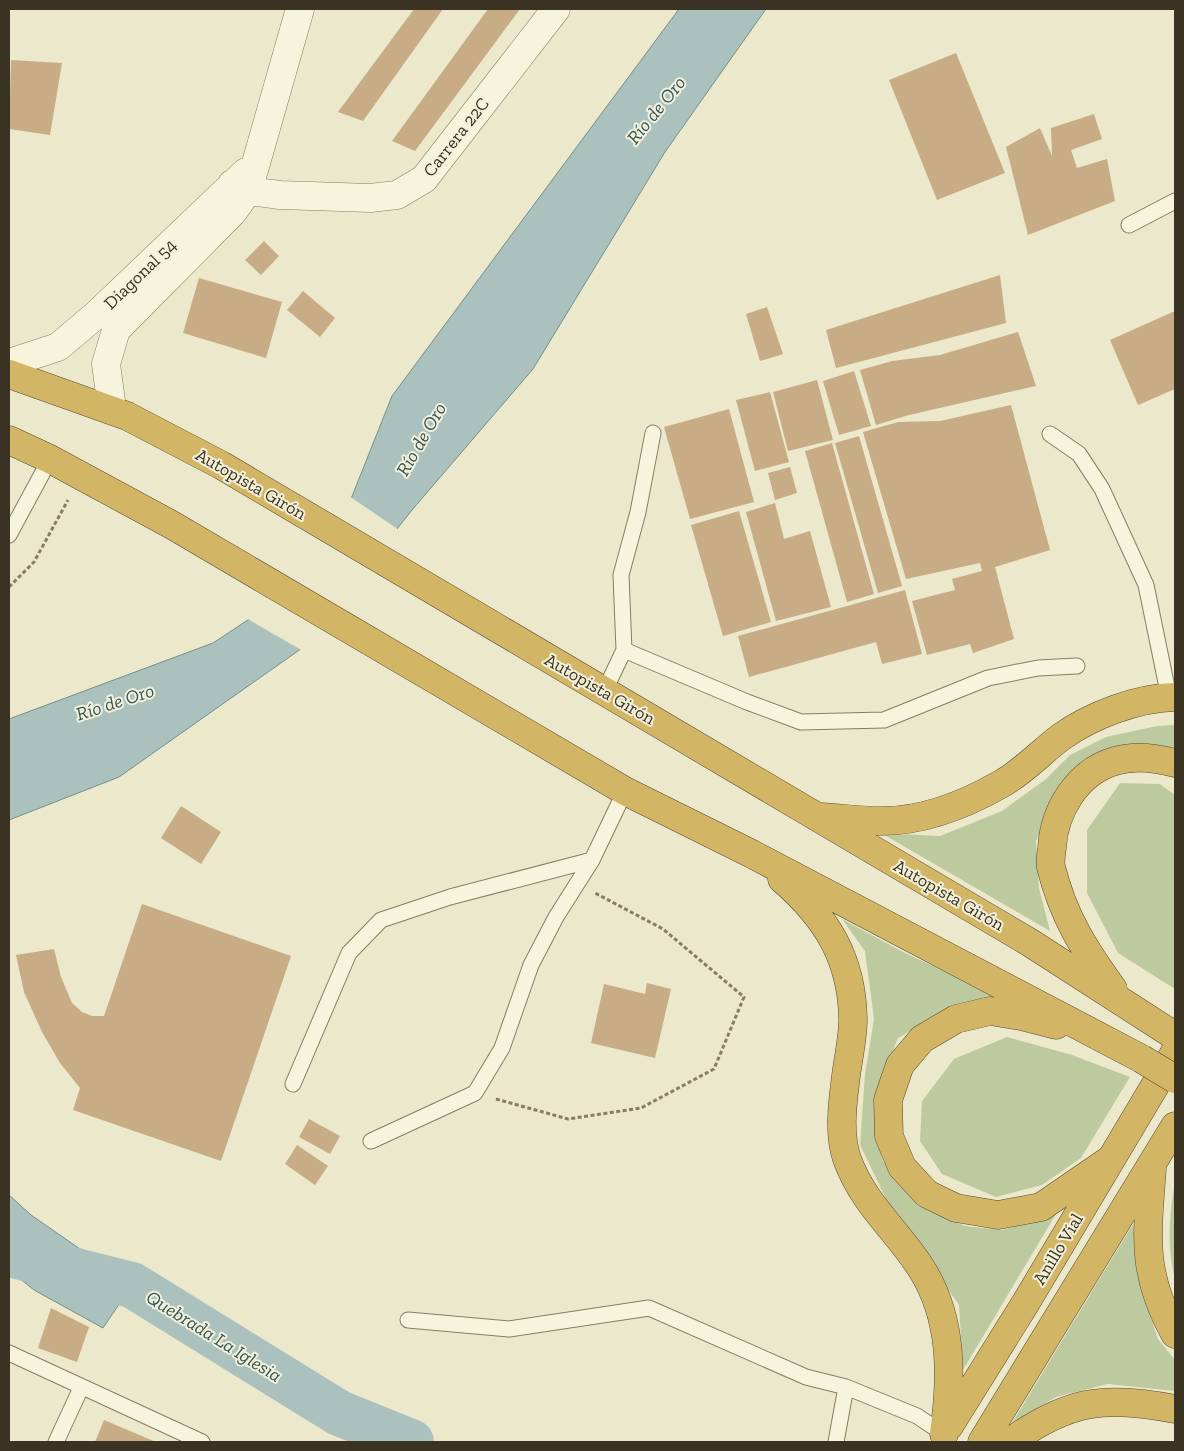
<svg xmlns="http://www.w3.org/2000/svg" width="1184" height="1451" font-family="'Zilla Slab',serif">
  <style>
    .green { fill: #bdcaa0 }
    .water { fill: #abc1be; stroke: #728f8d }
    .pier { fill: #ece8cc }
    .lines { fill: none; stroke-linecap: round; stroke-linejoin: round }
    .river { stroke: #abc1be; stroke-width: 46 }
    .building { fill: #c7ac85 }
    .lane-casing { stroke: #887c61; stroke-width: 17 }
    .street-casing { stroke: #887c61; stroke-width: 29 }
    .highway-casing { stroke: #564a34; stroke-width: 29 }
    .path { stroke: #887c61; stroke-width: 3; stroke-dasharray: 4 2.5; stroke-linecap: butt }
    .lane { stroke: #f7f4de; stroke-width: 15 }
    .street { stroke: #f7f4de; stroke-width: 28 }
    .highway { stroke: #d2b565; stroke-width: 28 }
    .highway-bridge-casing { stroke: #564a34; stroke-width: 29; stroke-linecap: butt }
    .highway-bridge { stroke: #d2b565; stroke-width: 28 }
    .labels { text-anchor: middle; dominant-baseline: central; stroke-width: 4; stroke-linejoin: round; paint-order: stroke }
    .street-label { font-size: 18px; fill: #3a3223; stroke: #f4f1db }
    .water-label { font-size: 19px; font-style: italic; fill: #335458; stroke: #f4f1db }
  </style>
  <rect width="100%" height="100%" fill="#ece8cc"/>
  <path class="green" d="M1175 725V749L1098 758 1062 782 1036 841 1039 888 1050 931 881 833 940 836 1002 811 1046 779 1070 755 1106 737 1157 726Z
    M1120 783 1160 784 1175 795V989L1118 953 1087 893V830Z
    M842 919 903 952 1010 1002 957 1004 898 1038 881 1080 874 1117 883 1161 918 1206 965 1226 1002 1230 1056 1214 963 1370 959 1305 888 1203 860 1145 865 1074 874 1019 865 951Z
    M1007 1037 1072 1055 1130 1077 1081 1158 1042 1185 996 1197 942 1174 920 1141 922 1101 954 1059Z
    M1175 1181V1278C1166 1248 1170 1212 1175 1181Z
    M1133 1224 1140 1286 1158 1339 1175 1360V1391L1108 1384 1056 1397 1012 1423Z"/>
  <path class="water" d="M679 9H766L665 152 533 369 412 510 305 646 119 777 9 820V719L213 643 272 604 343 519 392 396Z
    M9 1195 31 1215 132 1285 103 1328 34 1290 9 1270Z"/>
  <path class="pier" d="M349 496 399 530 303 651 246 618 270 602 340 517Z"/>
  <g class="lines">
    <path class="river" d="M9 1254 132 1285 339 1413 411 1442"/>
  </g>
  <path class="building" d="M414 9H443L363 121 338 112Z
    M488 9H520L415 151 392 141Z
    M956 53 1005 173 937 200 889 80Z
    M11 60 62 63 50 135 9 129Z
    M1094 114 1102 139 1071 150 1077 168 1107 159 1115 201 1028 235 1006 147 1040 128 1052 156 1051 128Z
    M264 241 279 256 261 275 245 260Z
    M1000 275 1006 323 836 368 826 330Z
    M199 278 282 302 266 358 183 333Z
    M303 291 335 318 320 337 287 310Z
    M767 307 783 354 760 361 746 314Z
    M1175 311V389L1138 405 1110 340Z
    M1018 332 1036 386 909 415 876 425 860 370 892 361 940 355Z
    M854 371 871 426 839 435 823 381Z
    M817 380 833 440 788 451 773 392Z
    M770 392 789 462 755 471 736 400Z
    M1011 405 1050 550 995 567 1014 639 973 653 970 644 927 655 912 601 955 590 952 579 982 571 980 563 906 579 863 432 898 422 940 421Z
    M729 409 754 502 690 519 664 427Z
    M859 436 902 586 878 593 835 443Z
    M832 443 874 594 847 602 805 451Z
    M790 467 797 493 775 500 768 473Z
    M775 503 784 539 810 531 831 607 776 621 746 512Z
    M739 511 771 622 723 636 691 525Z
    M905 590 922 654 882 664 876 642 749 677 738 636Z
    M181 806 221 832 201 864 161 838Z
    M142 904 291 956 221 1161 73 1110 80 1088 60 1063 42 1032 24 992 16 955 54 949 61 977 72 1003 82 1012 92 1016H104Z
    M647 983 671 989 655 1058 591 1043 604 984 645 994Z
    M309 1119 340 1136 330 1154 299 1137Z
    M297 1145 328 1166 315 1185 285 1164Z
    M51 1308 89 1327 77 1362 38 1348Z
    M104 1420 156 1442H95Z"/>
  <g class="lines">
    <g class="lane-casing">
      <path id="lane" d="M1129 225 1175 201
        M1050 434 1079 454 1102 489 1146 585 1169 697
        M9 535 50 459
        M624 650 621 575 638 512 653 433
        M605 690 624 650 747 702 801 722 884 720 988 678 1038 668 1077 666
        M293 1084 349 953 381 920 450 897 592 860
        M371 1141 475 1093 502 1048 531 965 556 917 592 860 625 791
        M408 1320 509 1329 649 1308 806 1377 846 1387 917 1416 944 1434
        M9 1353 202 1442
        M56 1442 81 1388
        M836 1442 846 1387"/>
    </g>
    <g class="street-casing">
      <path id="street" d="M232 184 248 191 280 195 370 198 397 195 424 179 556 9
        M9 363 58 347 96 315 246 172
        M112 409 106 364 116 330 232 213 248 191 300 9"/>
    </g>
    <g class="highway-casing">
      <path id="highway" d="M9 374 127 416 221 465 1029 942 1175 1036
        M9 440 50 459 172 525 625 791 752 854 1142 1059
        M821 817C841 818 862 821 882 821 923 821 966 804 1001 784 1023 772 1041 752 1061 737 1092 715 1137 698 1175 697
        M782 879C827 918 852 959 853 1019 853 1040 847 1063 845 1084 842 1107 839 1136 847 1159 864 1205 896 1229 921 1268 953 1318 952 1377 944 1434
        M1113 989C1084 949 1063 916 1051 867 1050 861 1051 854 1052 848 1054 811 1077 772 1115 761 1135 755 1156 758 1175 763
        M1056 1025 1021 1016 990 1011 956 1019 922 1039 900 1065 888 1100 889 1136 902 1167 927 1194 956 1208 998 1215 1041 1207 1111 1159
        M1152 1169C1147 1236 1141 1273 1175 1334
        M949 1426 1025 1304 1175 1052
        M982 1442 1175 1126
        M1010 1442C1068 1400 1106 1395 1175 1409"/>
    </g>
    <path class="path" d="M9 587 34 562 68 500
      M496 1099 568 1119 641 1108 714 1069 744 997 663 929 595 893"/>
    <use href="#lane" class="lane"/>
    <use href="#street" class="street"/>
    <use href="#highway" class="highway"/>
    <g class="highway-bridge-casing">
      <path id="highway-bridge" d="M1142 1059 1175 1079"/>
    </g>
    <use href="#highway-bridge" class="highway-bridge"/>
  </g>
  <g class="labels">
    <g class="street-label">
      <text transform="translate(456 137) rotate(-52)">Carrera 22C</text>
      <text transform="translate(140 274) rotate(-44)">Diagonal 54</text>
      <text transform="translate(251 484) rotate(30)">Autopista Girón</text>
      <text transform="translate(600 689) rotate(30)">Autopista Girón</text>
      <text transform="translate(949 895) rotate(30)">Autopista Girón</text>
      <text transform="translate(1058 1249) rotate(-59)">Anillo Víal</text>
    </g>
    <g class="water-label">
      <text transform="translate(656 110) rotate(-51)">Río de Oro</text>
      <text transform="translate(421 439) rotate(-60)">Río de Oro</text>
      <text transform="translate(115 702) rotate(-18)">Río de Oro</text>
      <text transform="translate(214 1336) rotate(32)">Quebrada La Iglesia</text>
    </g>
  </g>
  <rect width="1184" height="1451" fill="none" stroke="#3a3223" stroke-width="20"/>
</svg>
